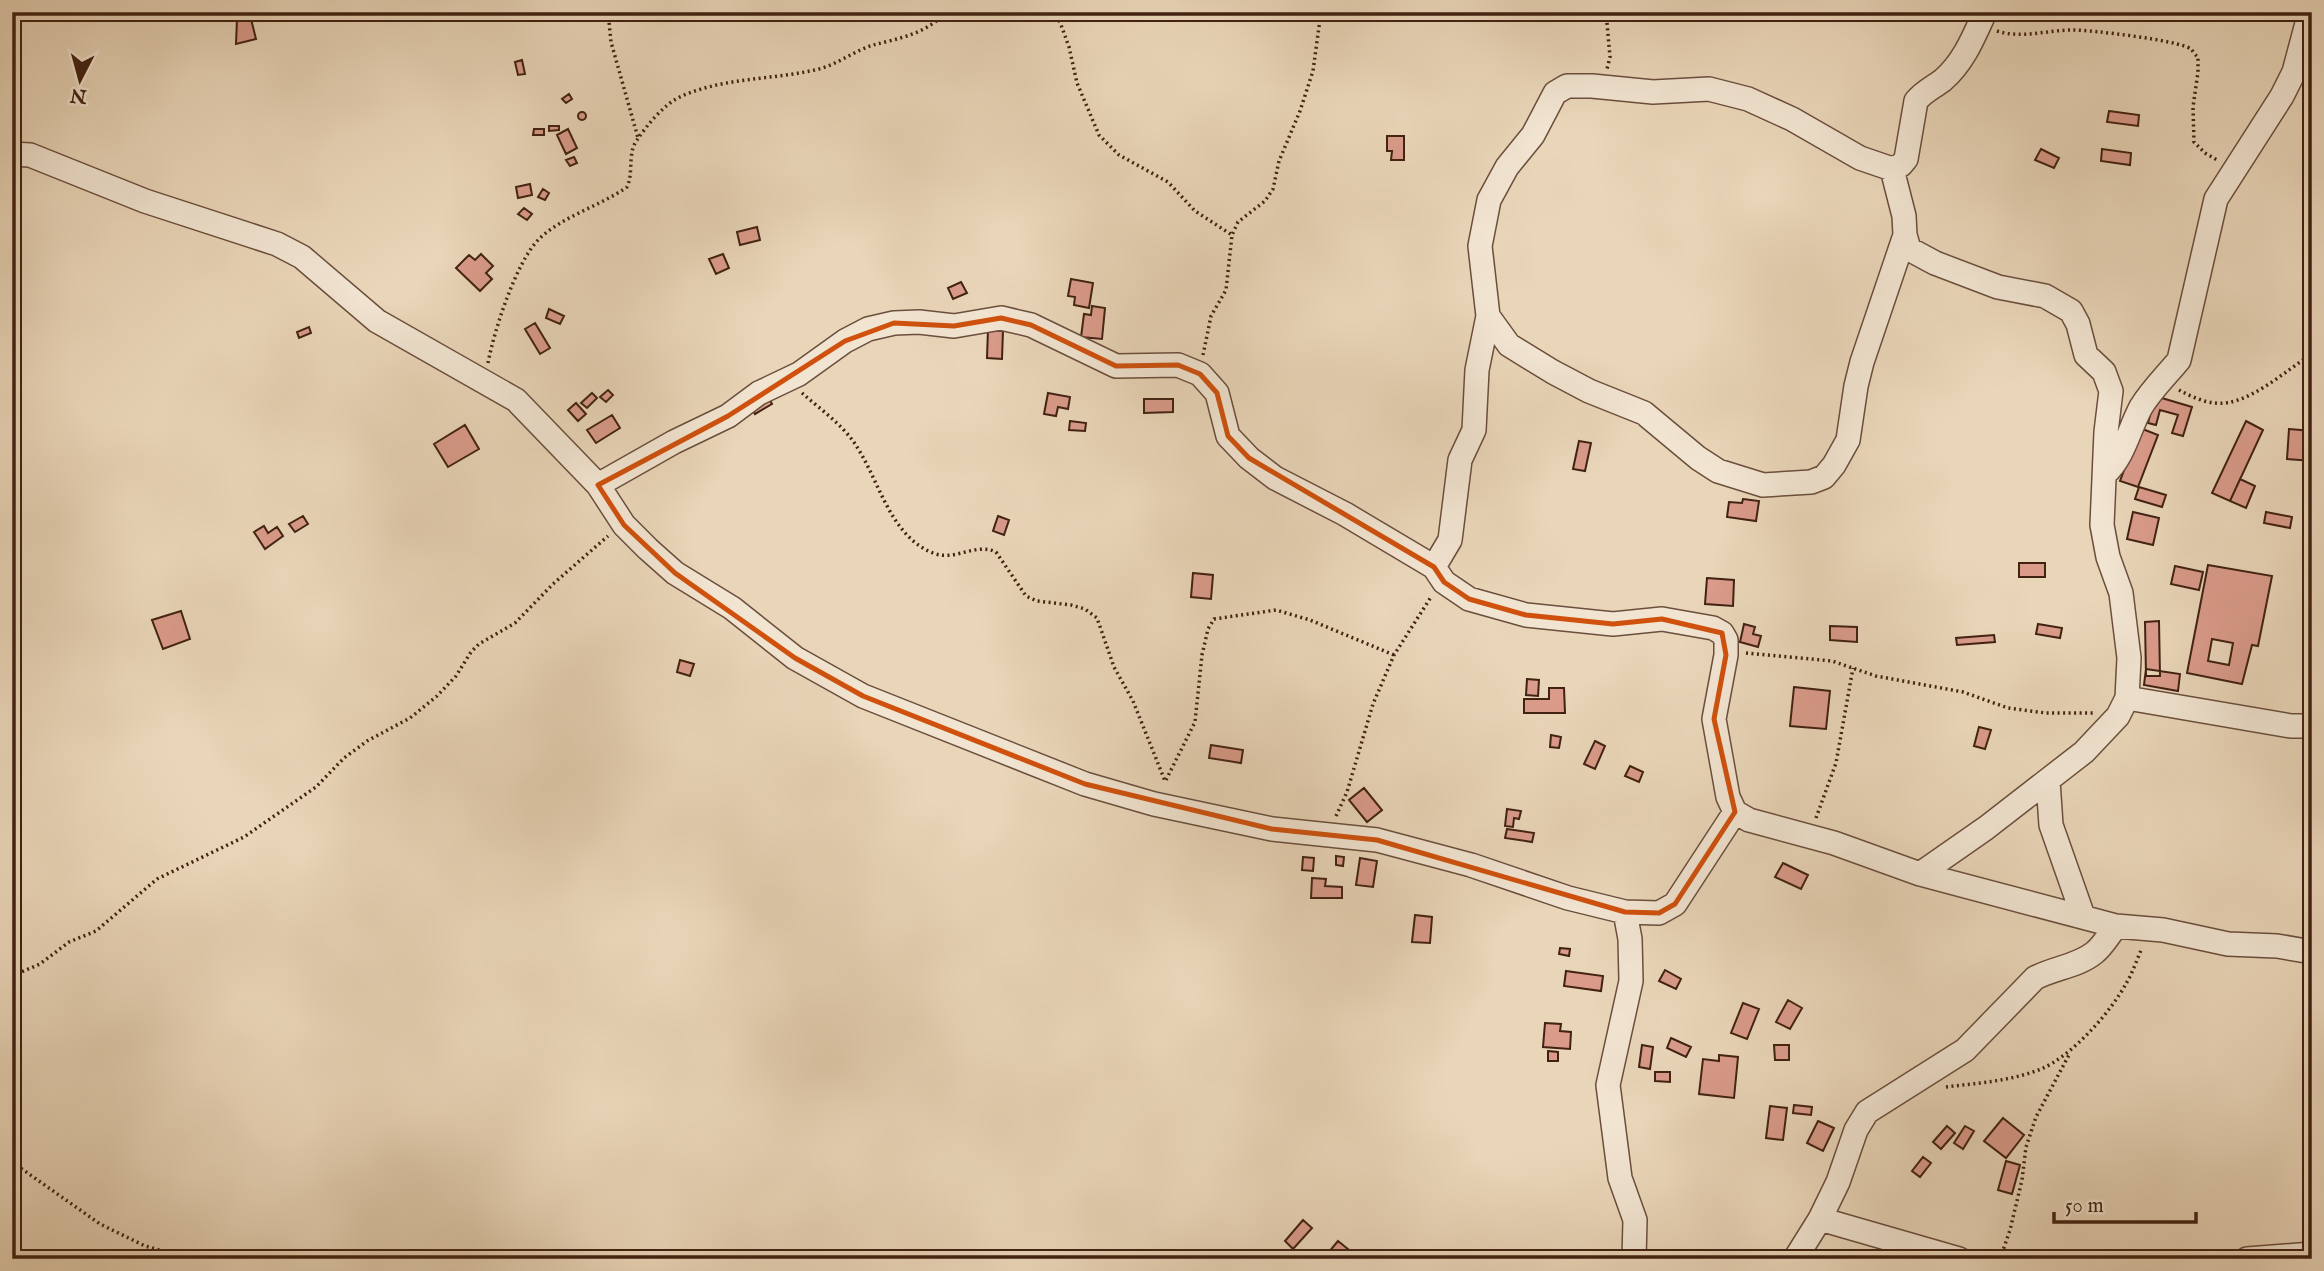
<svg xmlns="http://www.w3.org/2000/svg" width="2324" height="1271" font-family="'IM FELL English',serif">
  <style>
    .building { fill: #da9b8a; stroke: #412112; stroke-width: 2; fill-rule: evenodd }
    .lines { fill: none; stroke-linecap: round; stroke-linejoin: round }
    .minor-casing { stroke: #6b4e3c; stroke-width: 26 }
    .path { stroke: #412112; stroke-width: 3.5; stroke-dasharray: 2 3.5; stroke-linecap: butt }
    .minor { stroke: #f1e4d1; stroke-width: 23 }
    .marked { fill: none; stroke: #cf510d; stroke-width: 5; stroke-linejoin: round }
  </style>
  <rect width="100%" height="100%" fill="#e9d5b8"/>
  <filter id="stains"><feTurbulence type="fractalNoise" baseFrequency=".00286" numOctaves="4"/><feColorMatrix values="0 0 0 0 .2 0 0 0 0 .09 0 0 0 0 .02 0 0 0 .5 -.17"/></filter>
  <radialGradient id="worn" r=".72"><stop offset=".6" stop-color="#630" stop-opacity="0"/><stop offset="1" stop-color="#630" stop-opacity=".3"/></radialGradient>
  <path class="building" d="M237 19H251L256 39 236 44Z
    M522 60 525 74 518 75 515 62Z
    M569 94 572 99 566 103 562 99Z
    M2109 111 2139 115 2138 126 2107 122Z
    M578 116a4 4 0 1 1 8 0a4 4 0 1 1-8 0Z
    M549 126H559V130L549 131Z
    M534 129H544V135H533Z
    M568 129 577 148 566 154 557 135Z
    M1387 136H1404V160H1391L1392 151H1387Z
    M2041 149 2059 158 2054 168 2035 160Z
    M2102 149 2131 153 2130 165 2101 161Z
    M574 157 577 163 570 166 566 160Z
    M530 184 532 195 518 198 516 187Z
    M543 189 549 193 545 200 538 197Z
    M524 208 532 214 527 220 518 214Z
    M757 227 760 240 740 245 737 232Z
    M481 254 493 266 486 273 492 279 480 291 456 268 469 255 475 260Z
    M723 254 729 268 716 274 709 259Z
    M1071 279 1093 283 1089 308 1074 305 1075 297 1068 296Z
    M961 282 967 293 953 299 948 288Z
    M1092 306 1105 308 1102 339 1081 337 1084 314 1091 315Z
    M549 309 564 316 560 324 546 318Z
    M535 323 550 348 540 354 525 329Z
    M309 327 311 333 299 338 297 332Z
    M988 329 1003 330 1002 359 987 358Z
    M608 390 613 395 606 402 600 397Z
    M592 393 597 398 587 408 581 403Z
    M1048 393 1070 397 1068 409 1058 407 1056 416 1044 414Z
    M767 395 772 404 755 414 750 405Z
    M2155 396 2192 407 2183 436 2172 433 2178 415 2160 410 2156 425 2148 423Z
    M1144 399H1173V412L1144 413Z
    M576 403 586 414 578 421 568 410Z
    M612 415 620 428 596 443 587 430Z
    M1070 421 1086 423 1085 431 1069 430Z
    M2246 421 2263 430 2230 501 2212 493Z
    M465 425 479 449 448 467 434 444Z
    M2140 428 2158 435 2138 487 2120 481Z
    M2289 429 2312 431V461L2287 459Z
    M1579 441 1591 443 1585 471 1573 469Z
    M2240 479 2255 486 2246 508 2230 501Z
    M2139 487 2166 495 2162 507 2135 499Z
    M1743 499 1759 501 1756 521 1727 517 1729 502 1742 503Z
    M2133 512 2159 518 2153 545 2127 539Z
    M2266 512 2292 517 2290 528 2264 523Z
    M303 516 308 524 295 532 289 524Z
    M998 516 1009 520 1004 535 993 531Z
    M264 526 268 533 277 527 283 536 265 549 254 532Z
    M2019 563H2045V577H2019Z
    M2208 565 2272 576 2258 646 2252 645 2242 684 2187 673ZM2212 639 2233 643 2229 665 2208 661Z
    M2175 566 2203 572 2199 590 2171 584Z
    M1193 573 1213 575 1211 599 1191 597Z
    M1707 578 1734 580 1733 606 1705 604Z
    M181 611 190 639 163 649 152 620Z
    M2159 621 2160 676H2146L2145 622Z
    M1744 624 1755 627 1753 634 1761 636 1758 647 1740 642Z
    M2038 624 2062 628 2060 638 2036 634Z
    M1830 626 1857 627V642L1830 640Z
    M1994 635 1995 642 1957 645 1956 638Z
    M680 660 694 664 690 676 677 672Z
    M2146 669 2180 674 2178 691 2144 685Z
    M1527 679 1539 680 1538 696 1526 695Z
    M1794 687 1830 691 1826 729 1790 726Z
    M1549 688H1564L1565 713H1524V699H1549Z
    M1979 727 1991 730 1985 749 1974 746Z
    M1551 735 1561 737 1559 748 1550 747Z
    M1595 741 1605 746 1595 769 1584 764Z
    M1211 745 1243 750 1241 763 1209 758Z
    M1630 766 1643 772 1639 782 1625 776Z
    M1364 788 1382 810 1367 822 1349 800Z
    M1507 809 1521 811 1519 819 1514 818 1513 827 1505 826Z
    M1507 829 1534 833 1532 842 1505 838Z
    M1336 856 1344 857 1343 866 1336 865Z
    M1303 857 1314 858 1313 871 1302 870Z
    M1360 858 1377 861 1373 887 1356 885Z
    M1783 863 1808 875 1801 889 1775 877Z
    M1312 878 1326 879 1325 886 1342 887V898H1311Z
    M1415 915 1432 917 1430 943 1412 942Z
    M1560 948 1570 949 1569 956 1559 954Z
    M1665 970 1681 979 1676 989 1659 981Z
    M1566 971 1603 976 1601 991 1564 986Z
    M1788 1000 1802 1008 1790 1029 1776 1022Z
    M1743 1003 1759 1009 1747 1039 1731 1033Z
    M1545 1023 1561 1024 1560 1031 1571 1032 1570 1049 1543 1047Z
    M1671 1038 1691 1047 1686 1057 1667 1048Z
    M1642 1045 1653 1047 1650 1069 1639 1067Z
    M1774 1045H1789V1060H1775Z
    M1548 1051 1558 1052V1061H1548Z
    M1719 1055 1738 1057 1734 1098 1699 1094 1703 1059 1719 1061Z
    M1655 1072H1670V1082L1655 1081Z
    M1794 1105 1812 1107 1811 1115 1793 1113Z
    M1770 1106 1787 1108 1783 1140 1766 1138Z
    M2003 1118 2024 1135 2006 1158 1984 1141Z
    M1818 1121 1834 1128 1823 1151 1807 1143Z
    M1947 1126 1955 1133 1941 1149 1933 1142Z
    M1965 1126 1974 1131 1963 1149 1954 1143Z
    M1923 1157 1931 1163 1920 1177 1912 1171Z
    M2006 1161 2020 1165 2012 1194 1998 1190Z
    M1303 1220 1312 1228 1293 1249 1285 1241Z
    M1338 1241 1354 1254 1350 1259H1323Z"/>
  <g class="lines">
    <g class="minor-casing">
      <path id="minor" d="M1985 12C1974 36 1964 62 1943 80 1934 87 1924 91 1916 101L1906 159 1901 165 1892 169 1860 158 1792 119 1748 99 1709 89 1653 92 1592 86H1567L1555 93 1533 135 1507 167 1489 200 1480 246 1488 316 1477 370 1474 430 1460 460 1450 540 1434 567 1444 582 1469 599 1526 615 1613 624 1662 619 1713 628 1722 633 1726 640V655L1714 719 1728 797 1735 812 1749 820 1834 843 1920 874 2116 926 2163 930 2228 944 2277 946 2312 952
        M12 154 30 155 145 201 277 244 302 257 377 321 516 400 598 485 624 525 648 549 675 573 732 608 795 658 863 696 1085 784 1154 804 1272 829 1377 840 1471 865 1568 898 1625 912 1659 913 1675 904 1735 812
        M1892 169 1904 216 1905 235 1909 249 1935 263 1998 287 2045 296 2071 311 2078 324 2086 355 2104 372 2111 391 2106 432 2102 525 2108 557 2121 593 2129 658 2127 698 2118 716 2084 752 1986 828 1920 874
        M1488 316 1509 345 1553 372 1589 391 1644 413 1698 458 1718 471 1763 485 1811 482 1824 477 1834 465 1848 440 1856 386 1862 362 1905 235
        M2105 474C2124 457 2129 429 2141 407 2152 389 2166 376 2179 360L2216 199 2282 96 2294 72 2310 12
        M598 485 674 442 728 416 759 393 799 374 845 341 868 329 894 323 919 322 954 326 1001 318 1031 325 1116 366 1178 365 1200 374 1217 393 1228 436 1249 458 1275 478 1345 514 1434 567
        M2127 698 2291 726H2304L2312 723
        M2048 781 2051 825 2083 916
        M1625 912 1630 939 1631 981 1608 1085 1620 1178 1635 1220 1634 1259
        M1820 1219 1959 1259
        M1795 1259 1820 1219 1838 1182 1856 1130 1867 1112 1965 1050 2035 978C2054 968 2078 966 2094 953 2103 946 2109 935 2116 926
        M2247 1259 2312 1254"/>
    </g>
    <path class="path" d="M608 12 611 42 638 138
      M1052 12 1060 22 1069 47 1077 83 1099 135 1119 155 1168 182 1195 211 1232 235
      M1606 12 1610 57 1607 69
      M608 18 648 12
      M1997 31C2022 39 2047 30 2072 30 2091 30 2178 40 2191 49 2193 51 2195 55 2198 57V72L2193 107 2194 142 2205 153 2219 161
      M1203 355 1211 316 1226 290 1232 235 1238 222 1265 201 1273 189 1279 161 1300 111 1313 71 1321 12
      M488 363C494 331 516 262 539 239 563 216 600 206 627 187 634 172 627 154 637 140 647 125 665 103 682 96 725 77 774 80 819 69 838 64 854 51 873 45 897 39 929 33 945 12
      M2179 390C2190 396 2203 402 2215 403 2247 407 2286 370 2312 354
      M802 393C819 408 840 423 853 441 879 477 888 535 933 553 955 562 975 542 996 552L1026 596 1037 601 1071 605 1085 609 1097 618 1114 667 1133 701 1165 781
      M1746 653 1832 661 1876 676 1963 692 2008 708 2046 713H2094
      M1166 780 1195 722 1202 655 1208 629 1214 619 1276 610 1310 620 1394 655
      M1336 816 1347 792 1373 704 1394 655 1431 597
      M1816 818 1836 763 1853 668
      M12 976 40 964 69 942 96 931 157 879 244 837 316 787 344 758 367 741 410 718 437 696 456 676 471 652 479 644 515 623 553 584 608 536
      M1946 1087C1978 1083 2011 1081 2041 1069 2072 1056 2111 1012 2127 982 2133 972 2137 959 2142 948
      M12 1162 100 1224 145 1246 191 1259
      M2000 1259 2010 1230 2022 1180 2026 1147 2036 1117 2070 1053"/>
    <use href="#minor" class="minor"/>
  </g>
  <path class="marked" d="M1001 318 1031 325 1116 366 1178 365 1200 374 1217 393 1228 436 1249 458 1434 567 1444 582 1469 599 1526 615 1613 624 1662 619 1722 633 1726 655 1714 719 1735 812 1675 904 1659 913 1625 912 1377 840 1272 829 1085 784 863 696 795 658 675 573 624 525 598 485 728 416 845 341 894 323 954 326Z"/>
  <rect width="2324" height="1271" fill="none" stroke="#e9d5b8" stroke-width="42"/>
  <rect x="14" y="14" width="2296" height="1243" fill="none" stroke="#412112" stroke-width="3.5"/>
  <rect x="21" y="21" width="2282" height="1229" fill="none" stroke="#412112" stroke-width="2"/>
  <g transform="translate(80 80) rotate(186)" stroke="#f1e4d1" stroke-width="5" paint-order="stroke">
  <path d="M0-5L12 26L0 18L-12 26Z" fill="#412112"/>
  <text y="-10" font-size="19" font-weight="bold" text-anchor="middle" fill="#412112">N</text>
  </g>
  <path d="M2054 1212v10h142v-10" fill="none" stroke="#412112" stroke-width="3.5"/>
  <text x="2065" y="1212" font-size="21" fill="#412112" stroke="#f1e4d1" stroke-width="5" paint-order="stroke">50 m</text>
  <rect width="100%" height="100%" filter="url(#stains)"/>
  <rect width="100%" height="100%" fill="url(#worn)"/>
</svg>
